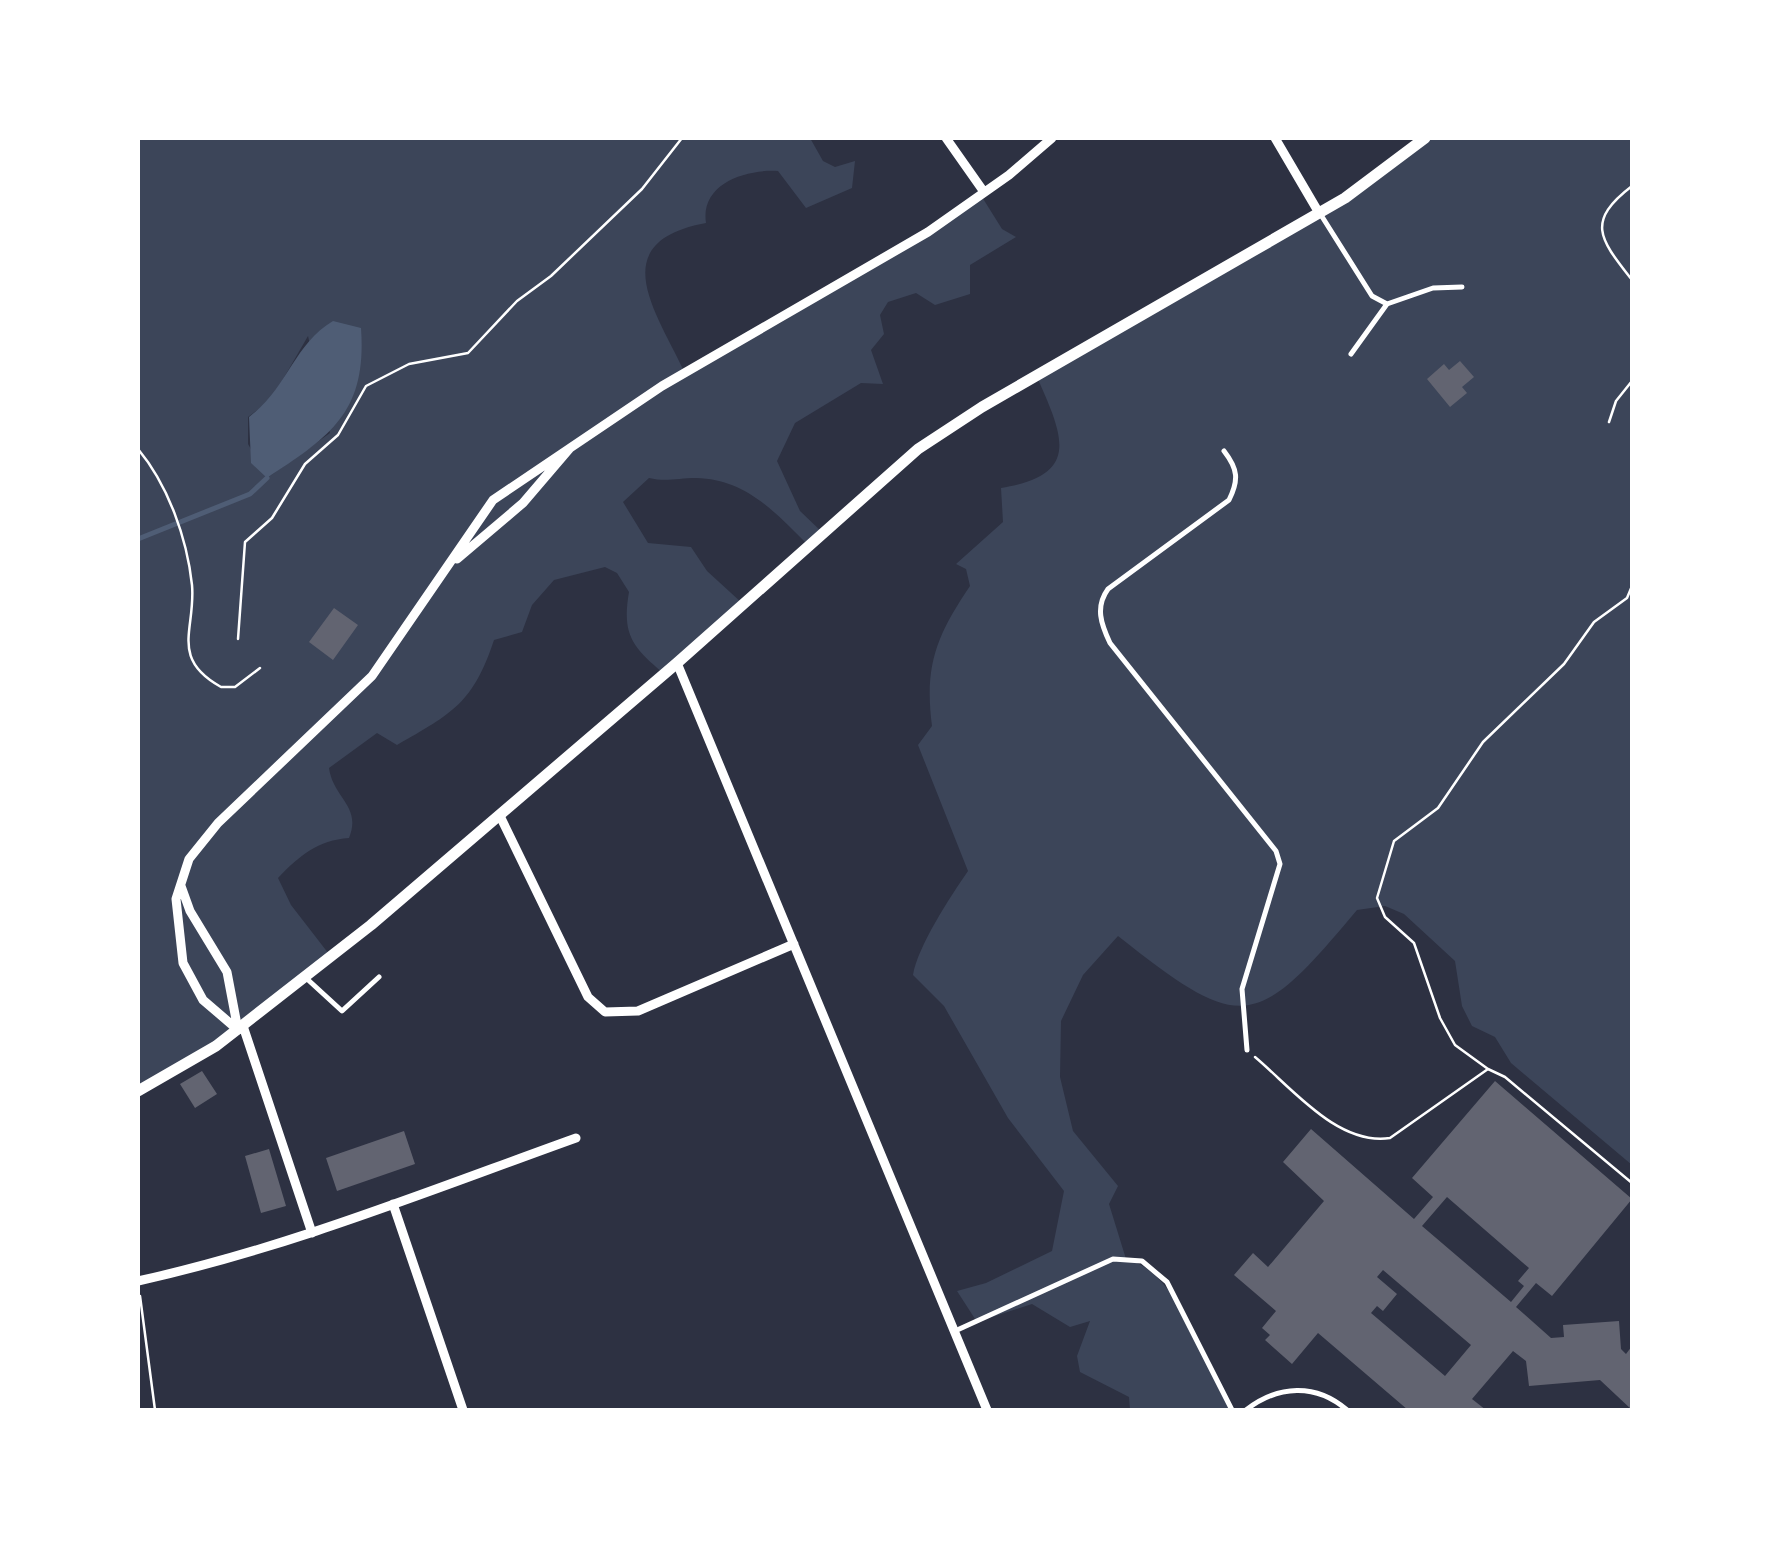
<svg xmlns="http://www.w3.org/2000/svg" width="1770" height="1548" font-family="Mulish,sans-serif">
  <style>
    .green { fill: #3c4559; fill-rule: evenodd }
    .water { fill: #4f5d75 }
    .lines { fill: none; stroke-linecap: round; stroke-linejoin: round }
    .stream { stroke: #4f5d75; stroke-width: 5 }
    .building { fill: #626471; fill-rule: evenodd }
    .path { stroke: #fff; stroke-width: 2.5 }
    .service { stroke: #fff; stroke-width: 5 }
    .minor { stroke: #fff; stroke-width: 9 }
    .tertiary { stroke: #fff; stroke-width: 11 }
  </style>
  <rect width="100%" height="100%" fill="#2d3142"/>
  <path class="green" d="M138 138H810L823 161 835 167 855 161 852 188 806 208 778 171C745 169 700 184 706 223 604 242 655 310 684 371L780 323 982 197 1002 229 1016 237 970 265V294L935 305 916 293 888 302 880 315 884 334 871 350 883 384 861 383 795 423 777 461 800 511 824 534 807 544C774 511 745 479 696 478 678 478 666 482 649 478L623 502 648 543 691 547 707 571 742 603 662 672C631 646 622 633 629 592L617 573 605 567 554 580 532 605 522 632 494 640C473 703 453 713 397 745L377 733 329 768C333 798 362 806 349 838 318 840 299 856 278 878L291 905 332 958 243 1028 138 1093ZM308 336 330 433 267 478 248 444V417L271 400Z
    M1426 138H1632V1165L1511 1063 1495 1037 1472 1026 1462 1006 1455 961 1404 914 1385 906 1357 910C1255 1032 1242 1034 1118 936L1083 975 1061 1021 1060 1077 1073 1131 1118 1186 1109 1204 1126 1259C1178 1271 1207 1365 1230 1410H1130L1129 1397 1080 1372 1077 1356 1090 1321 1070 1327 1032 1304 977 1322 957 1291 986 1283 1052 1251 1064 1191 1008 1118 944 1006 913 975C918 946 950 897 968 871L918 745 932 726C924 665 937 635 970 586L966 569 956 564 1003 522 1001 488C1082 475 1063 436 1037 377L1311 219Z"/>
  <path class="water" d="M333 321 361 328C367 412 331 436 267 478L251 463 249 417C288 388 293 345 333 321Z"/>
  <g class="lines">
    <path class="stream" d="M138 539 250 494 267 478"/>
  </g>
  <path class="building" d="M1460 361 1474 377 1462 387 1467 393 1450 407 1427 379 1444 364 1449 370Z
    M334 608 358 625 333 660 309 642Z
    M202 1071 217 1094 195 1108 180 1084Z
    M1495 1081 1632 1199 1552 1296 1536 1283 1516 1307 1551 1338 1564 1337 1563 1325 1619 1321 1621 1349 1626 1354 1632 1346V1410L1600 1380 1529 1386 1526 1361 1513 1351 1472 1399 1486 1410H1408L1318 1333 1292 1364 1265 1340 1270 1335 1262 1328 1276 1311 1234 1275 1253 1253 1268 1267 1324 1201 1283 1162 1311 1129 1414 1219 1433 1197 1412 1178ZM1447 1197 1529 1268 1518 1281 1524 1286 1511 1302 1422 1226ZM1383 1270 1471 1345 1445 1376 1371 1313 1377 1306 1383 1311 1397 1294 1377 1277Z
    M404 1131 415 1164 337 1191 326 1158Z
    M269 1149 286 1206 261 1213 245 1156Z"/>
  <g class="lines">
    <path class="path" d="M1632 186C1585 222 1600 239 1632 280
      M1609 422 1616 401 1632 381
      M138 449C168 485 187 538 192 585 196 629 169 658 221 687H235L260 668
      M238 639 245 542 272 518 305 464 338 435 366 386 409 364 468 353 517 301 551 276 642 189 682 138
      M1255 1057C1292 1088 1338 1146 1390 1138L1488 1069 1505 1077 1632 1183
      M1488 1069 1455 1045 1440 1018 1414 943 1385 917 1377 898 1394 841 1438 808 1483 742 1564 664 1594 622 1627 598 1632 586
      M140 1296 155 1410"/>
    <path class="service" d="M1321 215 1372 296 1387 304 1433 288 1462 287
      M1351 354 1387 304
      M1224 451C1238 469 1239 480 1229 500L1108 589C1095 607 1101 624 1110 643L1276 851 1280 864 1242 989 1247 1050
      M306 978 342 1011 379 977
      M955 1331 1113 1259 1142 1261 1167 1282 1232 1410
      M1246 1410C1278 1385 1316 1383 1347 1410"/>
    <path class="minor" d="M946 138 984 192
      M1275 138 1319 213
      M457 559 523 503 570 448
      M677 663 987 1410
      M500 816 588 997 605 1012 638 1011 794 944
      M181 886 190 911 227 972 238 1030
      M243 1026 312 1233
      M238 1030 203 1000 183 963 176 899 189 859 218 823 372 676 493 500 662 386 928 232 1009 175 1052 138
      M393 1204 463 1410
      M138 1281C288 1248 431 1190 576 1138"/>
    <path class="tertiary" d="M138 1091 216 1046 371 925 677 663 918 449 982 407 1345 198 1425 138"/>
  </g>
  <rect width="1770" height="1548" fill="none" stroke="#ffffff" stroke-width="280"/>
</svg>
